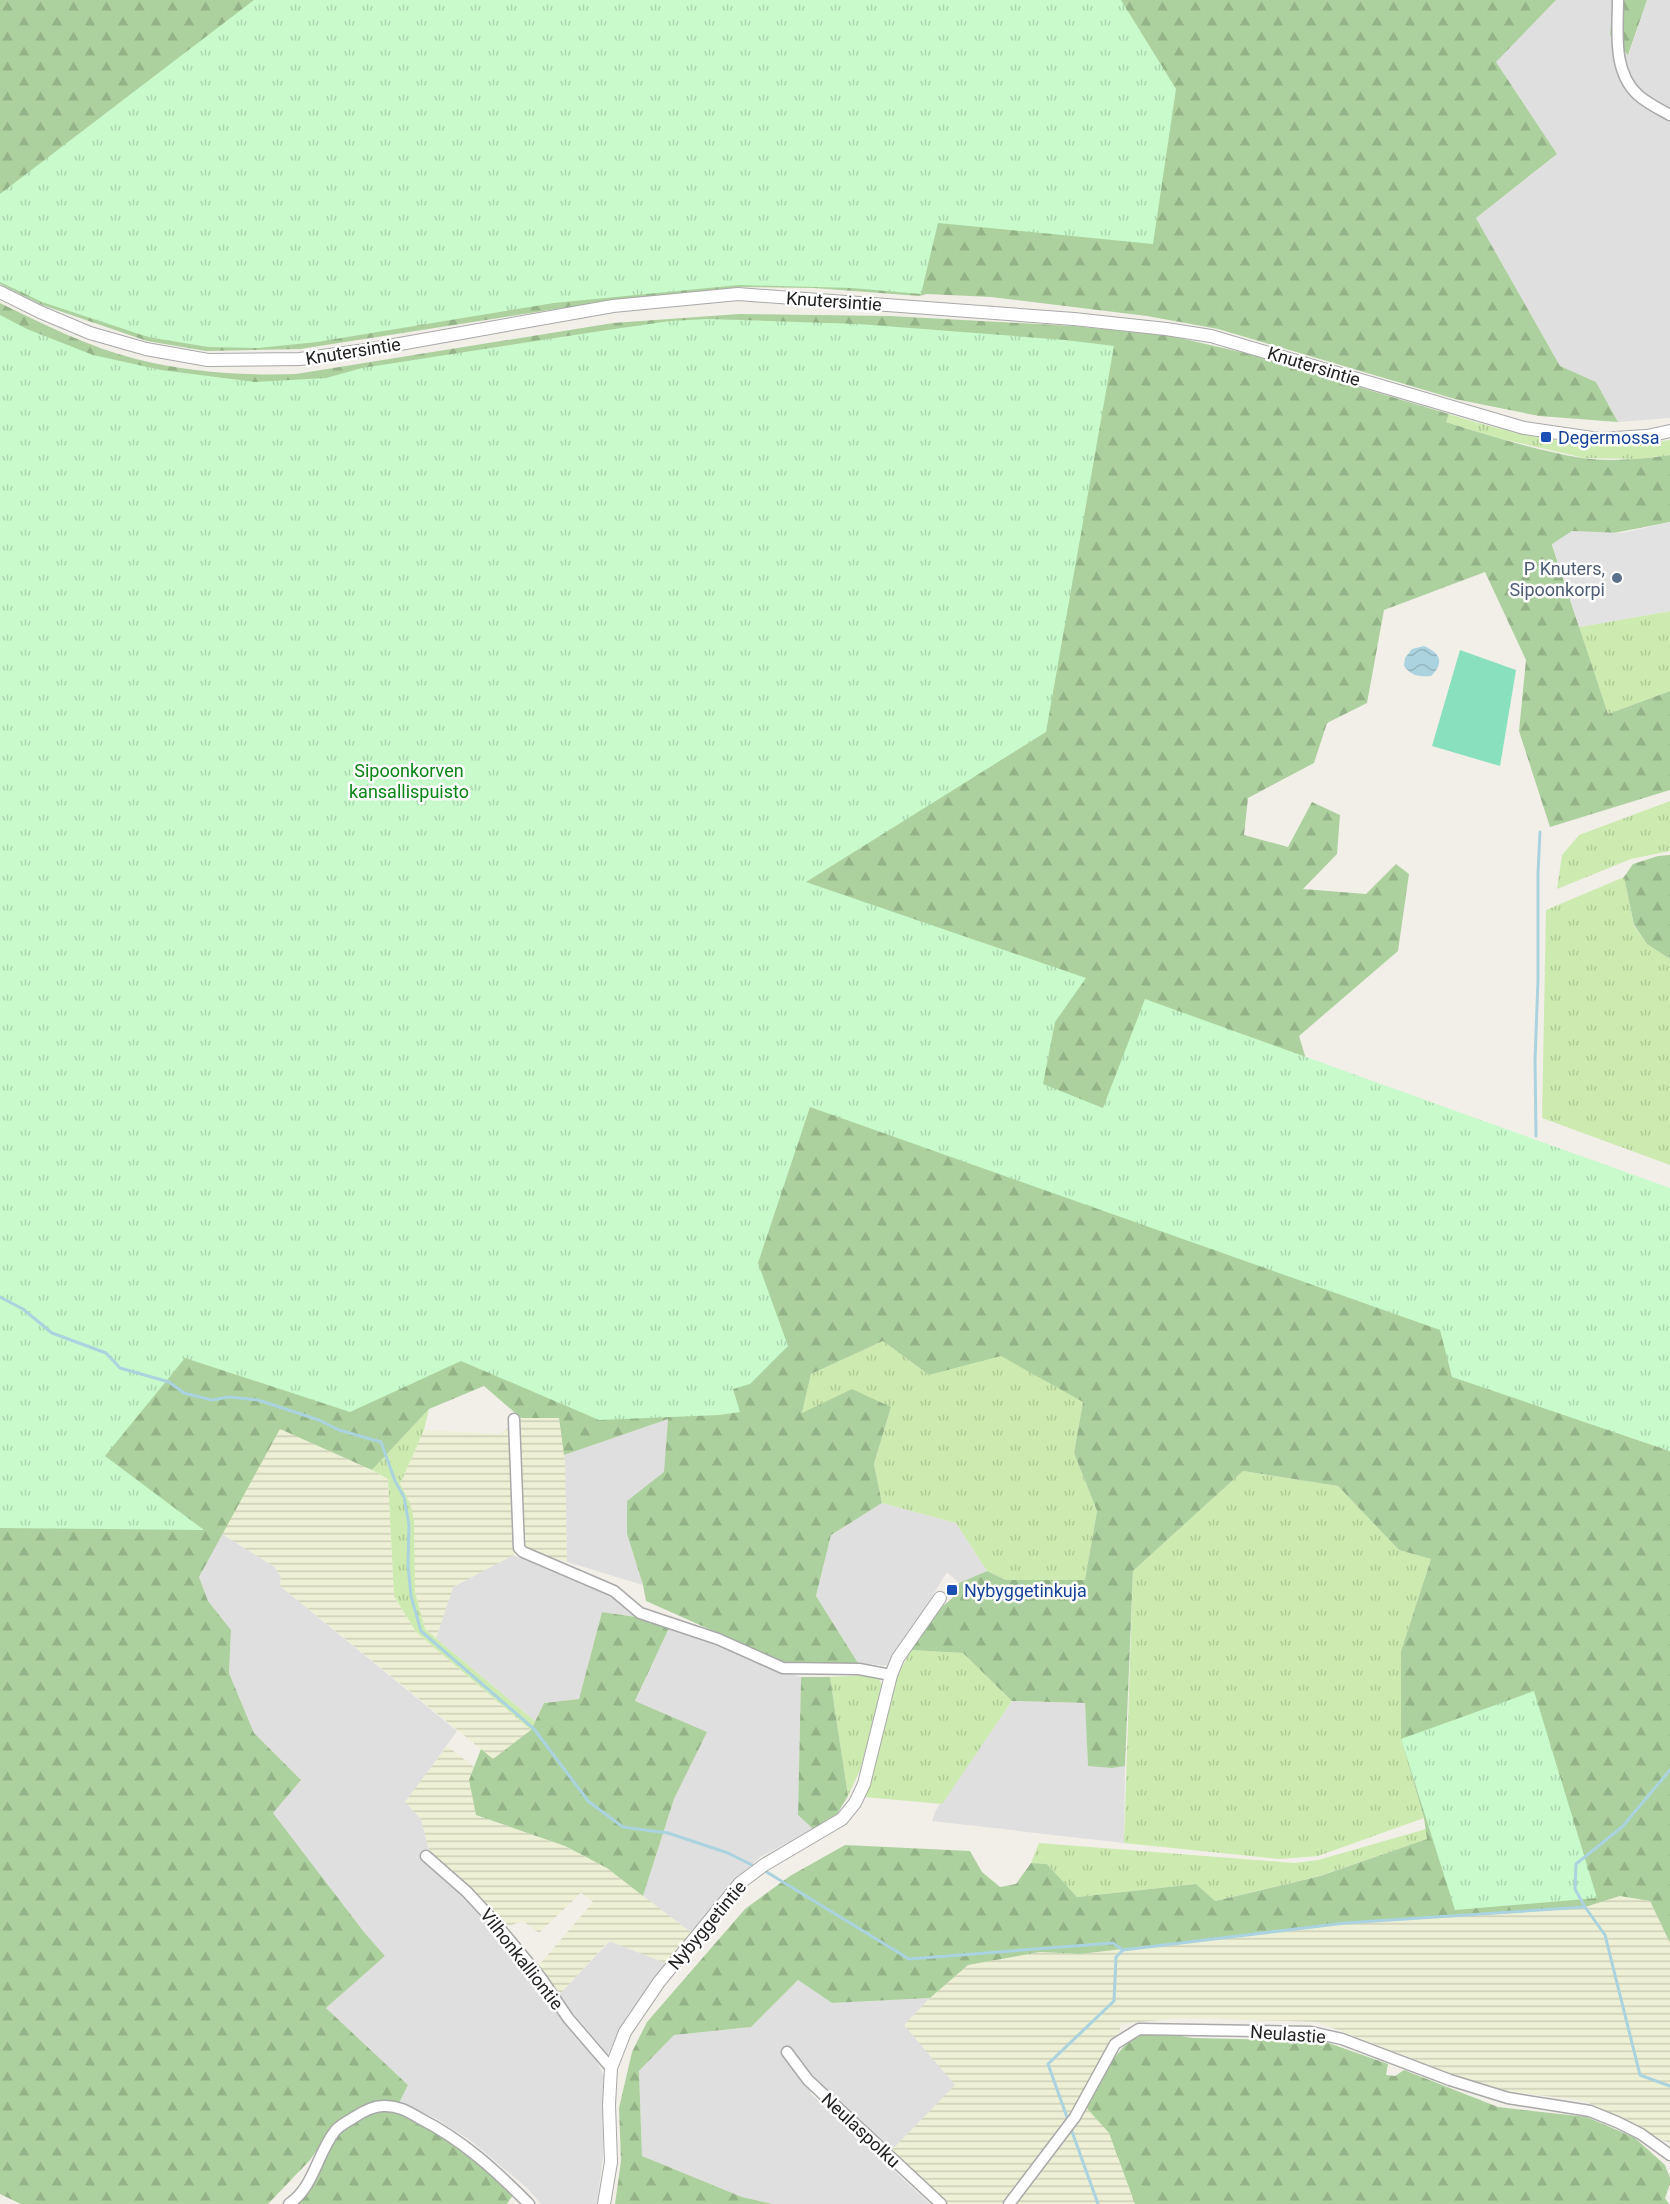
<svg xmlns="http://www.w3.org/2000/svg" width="1670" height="2204" font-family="Roboto,sans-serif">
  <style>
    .residential { fill: #e0dfdf }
    .farmland { fill: url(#farmland-rules) }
    .grass { fill: url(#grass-tufts) }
    .forest { fill: url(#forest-firs) }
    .park { fill: url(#park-tufts) }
    .pitch { fill: #88e0be }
    .parking { fill: #e2e2e2 }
    .water { fill: url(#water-waves) }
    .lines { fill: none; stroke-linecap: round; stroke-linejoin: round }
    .stream { stroke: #aad3df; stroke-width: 3 }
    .minor-casing { stroke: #a9a9a9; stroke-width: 13 }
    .tertiary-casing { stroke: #a9a9a9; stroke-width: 14 }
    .minor { stroke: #fff; stroke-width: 10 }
    .tertiary { stroke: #fff; stroke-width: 12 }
    .transit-dot { fill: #1a4fb4; stroke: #fff; stroke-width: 2 }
    .service-dot { fill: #5c6f8a; stroke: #fff; stroke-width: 2 }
    .labels { text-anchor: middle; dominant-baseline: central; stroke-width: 5; stroke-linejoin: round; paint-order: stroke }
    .street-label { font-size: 18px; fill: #222; stroke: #fff }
    .transit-label { font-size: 18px; fill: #164399; stroke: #fff; text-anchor: start }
    .service-label { font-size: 18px; fill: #4e5e75; stroke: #fff; text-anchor: end }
    .park-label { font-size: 18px; fill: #0c8416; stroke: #fff }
  </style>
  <defs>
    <pattern id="farmland-rules" width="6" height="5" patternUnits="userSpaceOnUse" patternTransform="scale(1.5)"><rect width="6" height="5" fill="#eef0d5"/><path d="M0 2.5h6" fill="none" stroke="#ccceb7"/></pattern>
    <pattern id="grass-tufts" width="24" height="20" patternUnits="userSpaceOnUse" patternTransform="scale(1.5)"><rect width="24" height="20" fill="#cdebb0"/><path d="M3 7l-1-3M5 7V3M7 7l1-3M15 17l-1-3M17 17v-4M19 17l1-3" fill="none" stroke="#b0c997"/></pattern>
    <pattern id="forest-firs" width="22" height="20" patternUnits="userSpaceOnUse" patternTransform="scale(1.5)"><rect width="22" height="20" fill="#add19e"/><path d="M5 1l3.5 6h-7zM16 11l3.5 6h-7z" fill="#95b388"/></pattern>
    <pattern id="park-tufts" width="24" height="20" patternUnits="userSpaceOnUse" patternTransform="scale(1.5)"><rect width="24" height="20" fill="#c8facc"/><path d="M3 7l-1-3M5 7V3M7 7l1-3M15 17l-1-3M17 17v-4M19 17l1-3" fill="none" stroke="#acd6af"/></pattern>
    <pattern id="water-waves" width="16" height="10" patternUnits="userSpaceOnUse" patternTransform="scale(1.5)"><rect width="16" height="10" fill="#aad3df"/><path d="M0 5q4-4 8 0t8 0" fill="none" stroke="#92b5bf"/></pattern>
  </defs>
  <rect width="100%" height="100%" fill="#f2efe9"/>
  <path class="residential" d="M1556 0H1613L1629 54 1647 0H1670V418L1618 422 1596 382 1560 366 1476 218 1557 154 1495 61Z
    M668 1418 665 1472 627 1534 643 1585 567 1562 564 1455Z
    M882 1503 956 1523 987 1571 959 1583 947 1572 890 1666 858 1663 816 1596 831 1535Z
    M222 1534 275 1567 281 1577 280 1586 457 1731 406 1802 421 1819 429 1850 421 1859 467 1898 500 1937 544 1990 561 2019 595 2058 605 2078 603 2155 597 2204H541L527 2188 470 2140 435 2118 399 2103 408 2085 326 2008 385 1956 364 1932 273 1813 301 1780 254 1733 229 1673 231 1630 208 1601 199 1577Z
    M513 1555 612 1597 636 1617 602 1612 579 1699 544 1703 535 1721 436 1638 453 1587Z
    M670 1626 775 1669 801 1677 798 1815 813 1829 760 1857 728 1887 693 1934 643 1896 674 1799 706 1732 635 1702Z
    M1012 1701 1085 1703 1088 1765 1112 1768 1125 1766 1124 1843 932 1821 936 1810Z
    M610 1941 668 1964 628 2014 608 2054 558 1996Z
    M798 1980 832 2003 930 1998 905 2025 956 2085 890 2152 819 2084 810 2093 930 2204H773L742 2197 642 2156 639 2071 674 2035 751 2027Z"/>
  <path class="farmland" d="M559 1417 565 1461 567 1562 525 1549 453 1587 436 1638 425 1629 415 1592 413 1560 400 1484 424 1430 500 1434 521 1418Z
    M280 1429 372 1470 388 1479 394 1596 416 1632 531 1730 493 1759 280 1586 281 1577 275 1567 222 1534Z
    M447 1746 474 1767 469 1780 476 1815 564 1846 607 1868 693 1934 668 1964 609 1941 558 1996 538 1966 593 1902 581 1893 539 1933 523 1921 506 1927 429 1850 421 1819 405 1802Z
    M1620 1896 1650 1901 1670 1943V2143L1659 2139 1629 2121 1584 2101 1491 2089 1317 2022 1181 2018 1121 2024 1113 2059 1085 2105 1109 2133 1135 2204H945L890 2152 955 2085 904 2025 930 1998 968 1965 1040 1952 1080 1954 1345 1923 1585 1907Z"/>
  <path class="grass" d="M1449 414C1525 438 1590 451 1670 440V455L1637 459 1584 458 1498 438 1446 422Z
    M1670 611V691L1608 714 1579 627Z
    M1670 801V851L1631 859 1557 889 1562 855 1579 835Z
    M1624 877 1634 926 1647 944 1670 959V1165L1542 1118 1546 910Z
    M883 1341 929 1375 1001 1355 1083 1402 1074 1453 1097 1511 1085 1580H1006L987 1571 956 1523 882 1503 874 1464 891 1407 802 1413 811 1374Z
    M429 1409 424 1430 400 1484 410 1503 414 1520 415 1592 425 1629 535 1721 531 1730 416 1632 394 1596 388 1479 372 1470Z
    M1243 1471 1338 1486 1399 1550 1431 1559 1401 1651V1739L1424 1818 1318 1856 1279 1859 1124 1843 1133 1571Z
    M911 1650 963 1653 1012 1701 942 1804 864 1797 895 1681Z
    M867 1675 878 1677 883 1687 860 1770 848 1796 830 1677Z
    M1426 1829 1427 1839 1319 1876 1214 1901 1196 1884 1077 1897 1047 1864 1031 1863 1039 1843 1295 1863 1318 1860Z"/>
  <path class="forest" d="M0 0H1556L1496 62 1557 154 1476 218 1560 366 1596 382 1618 422 1539 416 1455 399 1218 329 1147 316 991 297 927 294 919 296 814 288 740 287 556 309 300 349 206 351 147 341 42 305 0 284Z
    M1613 0H1647L1628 55 1610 35Z
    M0 303C43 324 89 347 136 359 189 372 242 376 296 374L613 323 739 314 890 316 1074 326 1171 336 1245 353 1449 414 1446 422C1490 436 1536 450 1582 458 1610 462 1642 459 1670 455V522L1552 545 1608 714 1670 691V790L1550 827 1519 731 1526 660 1485 572 1384 610 1367 703 1327 723 1314 763 1248 798 1244 835 1288 847 1312 802 1340 815 1337 854 1303 889 1366 894 1396 864 1409 874 1398 951 1299 1036 1309 1069 1545 1408 1670 1451V1943L1650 1901 1620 1896 1585 1907 1345 1923 1080 1954 1040 1952 968 1965 930 1998 832 2003 798 1980 751 2027 674 2035 639 2071 642 2156 742 2197 773 2204H615L621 2161 619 2108 632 2052 647 2022 745 1909 790 1876 845 1845 970 1851 982 1872 1000 1887 1016 1884 1031 1863 1047 1864 1077 1897 1196 1884 1215 1901 1320 1876 1427 1839 1424 1818 1401 1739V1651L1431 1559 1399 1550 1338 1486 1243 1471 1133 1571 1125 1766 1112 1768 1088 1766 1085 1703 1012 1701 963 1653 911 1650 938 1610 955 1596 959 1583 987 1571 1006 1580H1085L1097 1511 1074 1453 1083 1402 1001 1356 929 1375 883 1341 811 1374 802 1413 852 1389 891 1407 874 1464 882 1503 831 1535 816 1596 858 1663 795 1664 781 1661 646 1601 643 1585 627 1534V1501L664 1472 668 1419 564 1455 559 1418H521L484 1386 429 1409 372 1470 280 1429 199 1577 208 1601 231 1630 229 1673 254 1733 301 1780 273 1813 364 1932 385 1956 326 2008 408 2085 399 2103 371 2102 336 2123 310 2160 268 2204H21L0 2194Z
    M1670 855V959L1647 944 1634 925 1624 877 1633 864 1658 856Z
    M602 1612 636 1617 670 1626 635 1701 707 1732 674 1799 643 1896 607 1868 565 1846 476 1815 469 1780 481 1749 493 1759 531 1730 544 1703 579 1699Z
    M801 1677H830L848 1796 837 1814 813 1829 798 1815Z
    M1162 2033 1193 2038 1323 2041 1388 2064 1386 2075 1395 2076 1404 2070 1498 2107 1587 2117 1635 2138 1665 2165 1670 2178V2184L1665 2198 1669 2204H1135L1109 2133 1084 2105 1113 2059 1133 2036Z
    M393 2108 436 2131 515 2192 507 2204H294L338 2133 364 2113Z"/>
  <path class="park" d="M254 0H1121L1176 89 1153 244 938 223 921 294 852 288 739 285 554 303 317 342 258 348 208 347 148 337 42 302 0 282V194Z
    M0 315 27 329 93 355 161 370 255 382 326 378 362 368 594 332 670 321 708 319 858 324 1065 340 1114 346 1046 732 806 882 1086 978 1055 1022 1043 1084 1103 1108 1145 999 1670 1188V1451L1452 1377 1440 1330 810 1107 758 1263 788 1346 750 1384 733 1389 740 1412 719 1415 599 1420 461 1361 350 1412 185 1358 105 1456 204 1530 0 1528Z
    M1534 1691 1597 1898 1455 1910 1401 1739Z"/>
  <path class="pitch" d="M1460 650 1516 670 1500 766 1432 746Z"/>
  <path class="parking" d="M1670 522V611L1579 627 1552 544 1572 531 1623 533Z"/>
  <path class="water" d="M1424 646C1440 653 1445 662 1431 676 1420 677 1411 676 1404 666L1405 658 1412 649Z"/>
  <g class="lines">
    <path class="stream" d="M1536 1136 1535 1060 1538 980V873L1540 832
      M0 1297 23 1309 52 1333 106 1353 120 1368 169 1382 184 1393 212 1400 229 1397 258 1400 319 1420 339 1430 381 1442 395 1481 404 1497 409 1525 408 1565 411 1596 421 1631 534 1729 589 1802 623 1827 668 1833 728 1853 752 1865
      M765 1871 909 1959 1113 1943 1123 1950 1345 1923 1585 1907 1605 1935 1640 2075 1670 2086
      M1585 1907 1575 1889 1576 1864 1622 1827 1670 1770
      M1068 2120 1048 2064 1114 2001 1116 1957 1123 1950
      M1070 2126 1098 2204"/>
    <g class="minor-casing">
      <path id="minor" d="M1618 0C1618 31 1612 71 1638 95 1647 103 1659 109 1670 115
        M514 1419 519 1548 523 1552 614 1591 640 1613 718 1639 783 1668 859 1669 891 1675
        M426 1856 467 1892 492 1919 541 1978 568 2018 611 2068
        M787 2052 808 2080 941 2204
        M289 2204C314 2187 317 2154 335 2131 340 2125 347 2122 353 2118 362 2112 373 2106 383 2106 398 2105 409 2112 421 2119 464 2141 496 2171 529 2204
        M1009 2204 1075 2117 1115 2044 1139 2029 1311 2032 1342 2039 1450 2080 1508 2098 1590 2111 1617 2122 1641 2134 1670 2155"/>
    </g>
    <g class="tertiary-casing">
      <path id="tertiary" d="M0 292 40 312 90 333 146 349 208 360 300 359 366 350 613 306 738 294 1074 319 1166 329 1211 336 1524 428 1599 439 1647 436 1670 431
        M604 2204 611 2162 609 2105 611 2068 625 2032 659 1982 740 1883 764 1865 842 1819 855 1803 864 1784 891 1675 898 1658 940 1598"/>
    </g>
    <use href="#minor" class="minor"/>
    <use href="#tertiary" class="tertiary"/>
  </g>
  <g class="transit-dot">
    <rect x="1540" y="431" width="12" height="12" rx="3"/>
    <rect x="946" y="1584" width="12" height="12" rx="3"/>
  </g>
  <circle class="service-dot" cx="1617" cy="578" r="6"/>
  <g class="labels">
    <g class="street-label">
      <text transform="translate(834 301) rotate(4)">Knutersintie</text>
      <text transform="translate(353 351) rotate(-9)">Knutersintie</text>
      <text transform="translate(1314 366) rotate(17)">Knutersintie</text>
      <text transform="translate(707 1925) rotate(-50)">Nybyggetintie</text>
      <text transform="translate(522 1959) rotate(52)">Vilhonkalliontie</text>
      <text transform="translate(1288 2034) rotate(4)">Neulastie</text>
      <text transform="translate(861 2130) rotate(43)">Neulaspolku</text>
    </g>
    <g class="transit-label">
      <text x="1558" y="437">Degermossa</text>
      <text x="964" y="1590">Nybyggetinkuja</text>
    </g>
    <g class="service-label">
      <text x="1605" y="568">P Knuters,<tspan x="1605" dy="21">Sipoonkorpi</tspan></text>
    </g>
    <g class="park-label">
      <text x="409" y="770">Sipoonkorven<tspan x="409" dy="21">kansallispuisto</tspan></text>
    </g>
  </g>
</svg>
